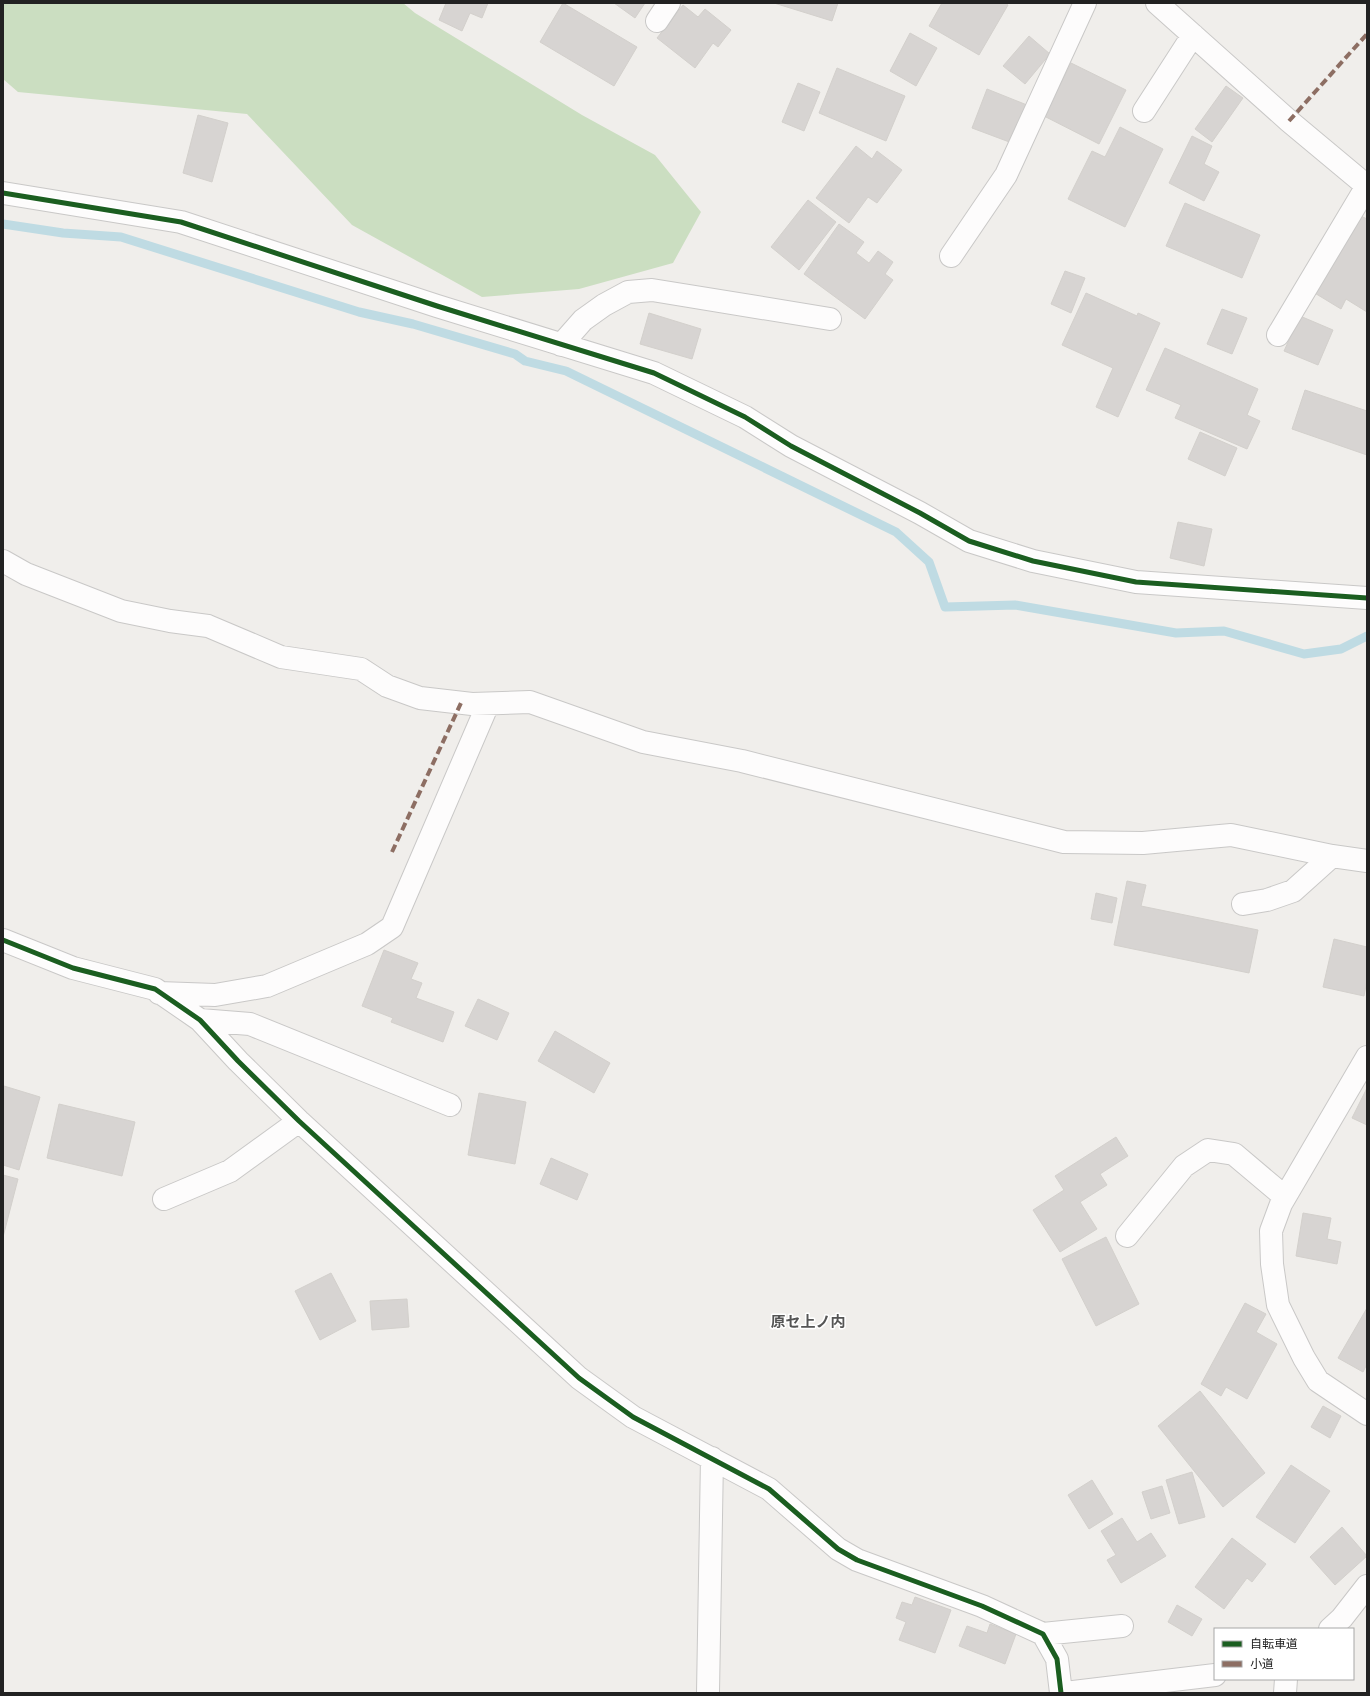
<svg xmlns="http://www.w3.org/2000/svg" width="1370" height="1696" font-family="Arial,'Noto Sans JP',sans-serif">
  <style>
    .forest { fill: #cbdec1 }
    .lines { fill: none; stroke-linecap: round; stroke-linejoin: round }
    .stream { stroke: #bfdbe3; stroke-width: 9 }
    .building { fill: #d7d4d2; stroke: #d3d0cc }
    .minor-casing { stroke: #c9c8c7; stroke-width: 24 }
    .minor { stroke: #fdfcfc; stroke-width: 22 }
    .quiet { stroke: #8d6e63; stroke-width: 4; stroke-dasharray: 8 4; stroke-linecap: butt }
    .cycleway-casing { stroke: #fff; stroke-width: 8 }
    .cycleway { stroke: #1b5e20; stroke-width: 5 }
    .labels { text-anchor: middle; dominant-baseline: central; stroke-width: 3; stroke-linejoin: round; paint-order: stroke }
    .quarter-label { font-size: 15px; font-weight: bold; fill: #555; stroke: #fff }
  </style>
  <rect width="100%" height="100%" fill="#f0eeeb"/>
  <path class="forest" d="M3 3H403L415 13 582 115 655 155 701 212 673 263 579 289 482 297 352 225 247 114 18 92 3 79Z"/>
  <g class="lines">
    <path class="stream" d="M3 224 63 233 121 237 359 312 413 324 515 354 525 361 566 371 896 532 929 562 945 607 1015 605 1176 633 1224 631 1304 654 1341 649 1367 636"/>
  </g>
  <path class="building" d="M446 3H488L482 18 470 13 462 31 439 20Z
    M563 3 637 47 614 86 540 42Z
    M614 3H645L635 18Z
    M774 3H838L832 21Z
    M942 3H1005L1008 5 979 55 929 26Z
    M683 5 698 17 705 9 731 30 718 47 713 43 695 68 657 38Z
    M910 33 937 48 916 86 890 71Z
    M1029 36 1050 54 1025 84 1003 66Z
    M1071 63 1126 90 1099 144 1044 116Z
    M837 68 905 96 886 141 819 113Z
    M798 83 820 92 804 131 782 122Z
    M1226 86 1243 98 1212 142 1195 129Z
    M987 89 1027 105 1012 143 972 128Z
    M198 115 228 123 212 182 183 173Z
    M1120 127 1163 149 1125 227 1068 199 1092 151 1105 157Z
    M1192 136 1212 146 1204 164 1219 172 1204 201 1169 183Z
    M856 146 872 159 877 151 902 170 877 203 868 197 849 223 816 198Z
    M808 200 836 222 799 270 771 247Z
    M1185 203 1260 235 1242 278 1166 246Z
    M1359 215 1367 219V312L1346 299 1341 309 1313 292Z
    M839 224 864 242 856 253 869 263 878 251 893 262 885 274 893 280 865 319 804 274Z
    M1065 271 1085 278 1071 313 1051 304Z
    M1086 293 1137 316 1138 313 1160 323 1118 417 1096 407 1113 368 1062 345Z
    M1222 309 1247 318 1232 354 1207 344Z
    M649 313 701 329 692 359 640 344Z
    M1300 316 1333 330 1318 365 1284 351Z
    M1165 348 1258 389 1247 415 1260 421 1247 449 1175 418 1181 405 1146 390Z
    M1305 390 1367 411V455L1292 429Z
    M1200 432 1237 448 1225 476 1188 459Z
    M1178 522 1212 529 1204 566 1170 558Z
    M1127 881 1146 885 1141 906 1258 930 1249 973 1114 945Z
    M1096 893 1117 898 1112 923 1091 919Z
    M1334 939 1367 947V980L1364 996 1323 987Z
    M384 950 418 963 411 979 422 983 416 998 454 1012 443 1042 391 1022 393 1018 362 1006Z
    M478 999 509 1013 497 1040 465 1026Z
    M555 1031 610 1063 594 1093 538 1061Z
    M4 1086 40 1097 19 1170 3 1165Z
    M1367 1088V1125L1352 1118Z
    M479 1093 526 1102 515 1164 468 1155Z
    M59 1104 135 1122 122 1176 47 1158Z
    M1116 1137 1128 1156 1100 1174 1107 1185 1080 1202 1097 1229 1060 1252 1033 1210 1064 1190 1055 1176Z
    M551 1158 588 1174 577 1200 540 1184Z
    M3 1175 18 1179 3 1237Z
    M1303 1213 1331 1218 1327 1239 1341 1242 1337 1264 1296 1256Z
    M1106 1237 1139 1304 1096 1326 1062 1259Z
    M331 1273 356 1321 320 1340 295 1291Z
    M407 1299 409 1327 372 1330 370 1301Z
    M1245 1303 1266 1314 1256 1332 1277 1344 1247 1399 1226 1387 1221 1396 1201 1384Z
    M1367 1308V1364L1363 1372 1338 1358Z
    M1200 1391 1265 1473 1223 1507 1158 1426Z
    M1323 1406 1341 1416 1330 1438 1311 1427Z
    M1291 1465 1330 1491 1295 1543 1256 1517Z
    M1192 1472 1205 1517 1179 1524 1166 1480Z
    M1092 1480 1113 1514 1089 1529 1068 1495Z
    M1162 1486 1170 1513 1151 1519 1142 1492Z
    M1122 1518 1137 1542 1151 1533 1166 1556 1121 1583 1107 1560 1116 1555 1101 1531Z
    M1342 1527 1367 1556 1335 1585 1310 1557Z
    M1232 1538 1266 1564 1252 1582 1247 1578 1224 1609 1195 1587Z
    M915 1597 951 1610 935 1653 899 1640 906 1622 896 1618 902 1602 912 1605Z
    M1177 1605 1202 1619 1192 1636 1168 1622Z
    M990 1624 1016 1634 1005 1664 959 1646 967 1626 987 1633Z"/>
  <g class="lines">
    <g class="minor-casing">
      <path id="minor" d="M1157 3 1289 121 1367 186
        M657 21 669 3
        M1144 111 1193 35
        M3 193 181 222 437 306 654 373 745 417 791 446 920 513 969 541 1033 561 1136 582 1367 598
        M951 256 1006 175 1085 3
        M1278 335 1367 186
        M561 345 583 320 604 305 628 292 652 290 830 319
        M3 561 26 574 121 611 170 621 208 626 281 657 361 669 387 686 420 698 472 704 530 702 643 742 742 761 1064 842 1143 843 1231 835 1332 856 1367 861
        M1243 904 1267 900 1293 891 1332 856
        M3 940 73 968 155 989 200 1020 238 1061 299 1121 579 1378 633 1417 769 1489 838 1549 857 1560 982 1606 1043 1634 1057 1659 1061 1693
        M159 993 215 995 267 986 367 944 392 927 488 704
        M200 1020 250 1024 450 1105
        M1367 1057 1281 1204 1271 1231 1272 1264 1278 1305 1304 1358 1318 1381 1367 1414
        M164 1199 230 1171 299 1121
        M1127 1236 1184 1166 1208 1150 1234 1154 1285 1197
        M1330 1629 1342 1618 1367 1586
        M1043 1634 1122 1626
        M708 1693 712 1458
        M1065 1693 1215 1675
        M1285 1693 1286 1679"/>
    </g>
    <use href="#minor" class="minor"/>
    <path class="quiet" d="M1289 121 1367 34
      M392 852 461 703"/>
    <g class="cycleway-casing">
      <path id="cycleway" d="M3 193 181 222 437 306 654 373 745 417 791 446 920 513 969 541 1033 561 1136 582 1367 598
        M3 940 73 968 155 989 200 1020 238 1061 299 1121 579 1378 633 1417 769 1489 838 1549 857 1560 982 1606 1043 1634 1057 1659 1061 1693"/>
    </g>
    <use href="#cycleway" class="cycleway"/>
  </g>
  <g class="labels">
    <g class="quarter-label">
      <text x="808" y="1321">原セ上ノ内</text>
    </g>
  </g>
  <rect width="1370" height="1696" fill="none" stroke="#222222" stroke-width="8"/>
  <rect x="1214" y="1628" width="140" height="52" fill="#ffffff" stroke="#a7a7a7"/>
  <rect x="1222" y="1641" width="20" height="6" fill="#1b5e20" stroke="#a7a7a7"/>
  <text x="1250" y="1648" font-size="12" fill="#222222">自転車道</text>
  <rect x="1222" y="1661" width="20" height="6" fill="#8d6e63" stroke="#a7a7a7"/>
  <text x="1250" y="1668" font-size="12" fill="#222222">小道</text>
</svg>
